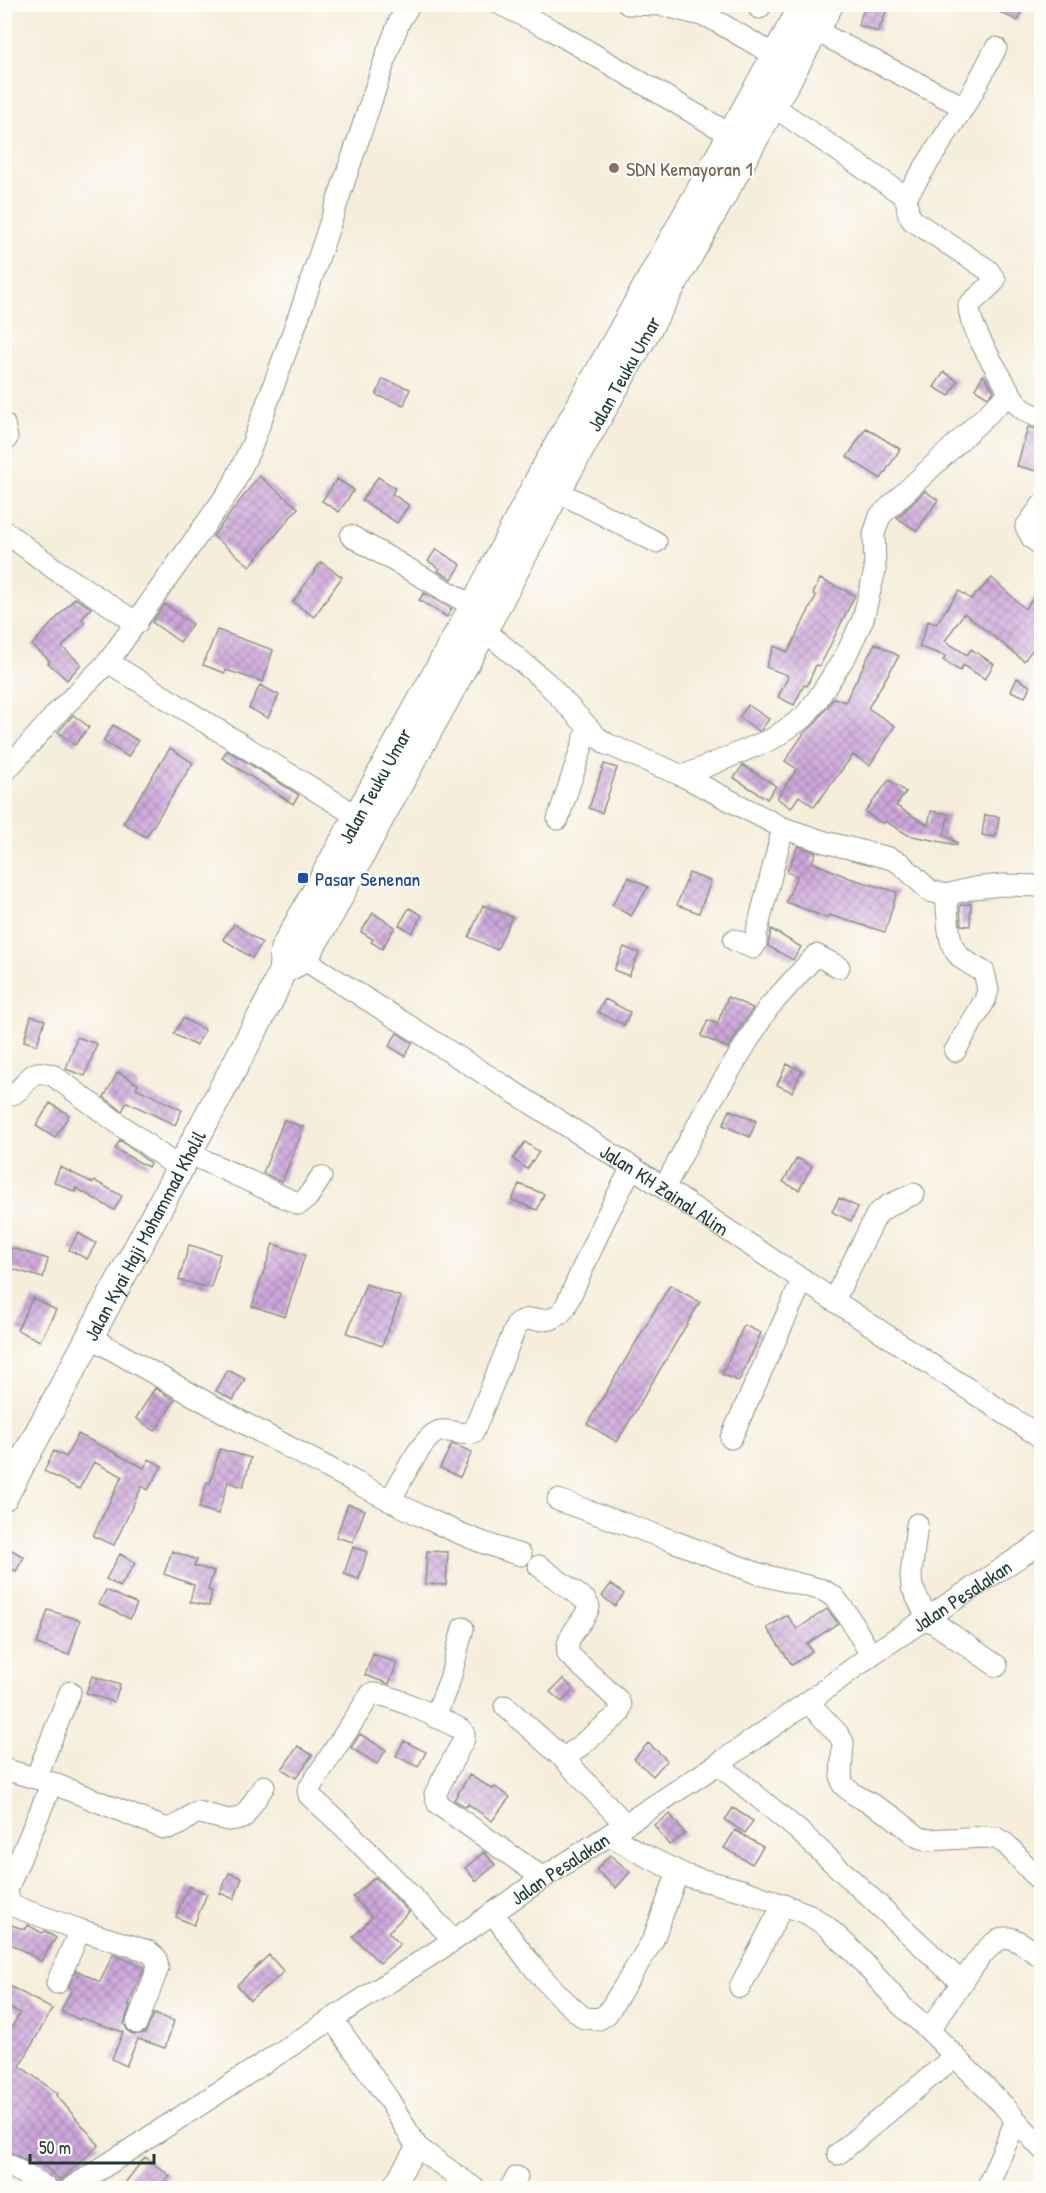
<svg xmlns="http://www.w3.org/2000/svg" width="1046" height="2193" font-family="'Patrick Hand',sans-serif">
  <style>
    .building { fill: url(#building-cross-hatch) }
    .lines { fill: none; stroke-linecap: round; stroke-linejoin: round }
    .minor-casing { stroke: #8a9587; stroke-width: 23 }
    .major-casing { stroke: #8a9587; stroke-width: 29 }
    .minor { stroke: #fff; stroke-width: 21 }
    .major { stroke: #fff; stroke-width: 27 }
    .education-dot { fill: #8d6e63; stroke: #fdfcf7; stroke-width: 2 }
    .transit-dot { fill: #1a4fb4; stroke: #fdfcf7; stroke-width: 2 }
    .labels { text-anchor: middle; dominant-baseline: central; stroke-width: 4.5; stroke-linejoin: round; paint-order: stroke }
    .education-label { font-size: 20px; fill: #785e54; stroke: #fdfcf7; text-anchor: start }
    .street-label { font-size: 20px; fill: #1f3d34; stroke: #fdfcf7 }
    .transit-label { font-size: 20px; fill: #164399; stroke: #fdfcf7; text-anchor: start }
  </style>
  <defs>
    <pattern id="building-cross-hatch" width="8" height="8" patternUnits="userSpaceOnUse" patternTransform="scale(1.5)"><rect width="8" height="8" fill="#cea7db"/><path d="M0 0l8 8M0 8l8-8" fill="none" stroke="#a789b2"/></pattern>
  </defs>
  <rect width="100%" height="100%" fill="#fdfcf7"/>
  <filter id="ink" filterUnits="userSpaceOnUse"><feTurbulence type="fractalNoise" baseFrequency=".0167" numOctaves="2"/><feDisplacementMap in="SourceGraphic" scale="12" xChannelSelector="R" yChannelSelector="G"/><feConvolveMatrix kernelMatrix="1 2 1 2 8 2 1 2 1" color-interpolation-filters="sRGB"/></filter>
  <filter id="wash" filterUnits="userSpaceOnUse"><feTurbulence type="fractalNoise" baseFrequency=".008" numOctaves="4" result="noise"/><feDisplacementMap in="SourceGraphic" scale="24" xChannelSelector="R" yChannelSelector="G"/><feGaussianBlur stdDeviation="1.35" result="paint"/><feColorMatrix in="noise" values="0 0 0 0 0 0 0 0 0 0 0 0 0 0 0 0 0 1.4 0 .05"/><feComposite in="paint" operator="in"/></filter>
  <g filter="url(#wash)">
    <rect width="100%" height="100%" fill="#f6edda"/>
    <g id="blocks">
      <path class="building" d="M866 4H889L878 32 858 25Z
        M983 4H1025L1018 21Z
        M944 372 958 381 949 396 934 387Z
        M983 375 994 391 988 397 975 389Z
        M383 379 410 389 404 405 376 395Z
        M1028 427 1041 431V472L1017 466Z
        M866 428 900 449 881 479 847 457Z
        M259 476 298 508 250 566 213 536Z
        M378 477 395 488 392 494 409 505 397 523 362 500Z
        M337 479 354 490 339 512 322 501Z
        M925 491 938 500 917 531 897 518Z
        M436 549 461 565 452 579 438 571 440 569 428 561Z
        M321 562 342 577 314 617 293 602Z
        M992 578 1025 609 1041 588V638L1024 661 964 613 945 641 967 655 971 649 994 664 985 679 963 665 960 671 943 660 946 656 919 647 928 621 936 624 959 591 971 599Z
        M820 579 855 595 820 666 816 665 807 686 804 685 794 705 778 697 788 677 787 675 766 667 774 646 788 652 816 596 813 594Z
        M424 593 452 609 447 617 419 600Z
        M75 598 91 608 82 619 85 622 62 647 81 664 67 680 48 663 50 661 32 645Z
        M165 604 192 624 180 642 152 622Z
        M217 630 273 650 263 682 226 670 225 673 203 665Z
        M875 643 899 656 868 708 895 726 870 765 853 755 814 807 799 796 791 808 777 798 797 769 785 761 804 733 814 725 834 698 845 702Z
        M1017 678 1030 686 1025 697 1011 691Z
        M260 685 279 695 268 718 249 708Z
        M748 705 769 719 762 729 759 731 739 717Z
        M73 715 89 727 75 745 58 732Z
        M113 725 138 741 128 757 103 741Z
        M170 748 193 763 146 837 123 823Z
        M227 750 299 795 293 804 222 758Z
        M604 764 617 768 602 813 589 808Z
        M743 765 776 786 767 799 734 778Z
        M889 780 906 792 896 806 928 825 931 811 949 814 944 835 957 843V845L908 835 885 821 883 824 865 812Z
        M985 815 999 817 996 837 982 835Z
        M798 846 816 852 812 862 849 878 897 892 885 932 829 915 827 918 786 902 797 876 787 872Z
        M689 873 711 881 699 913 677 905Z
        M629 877 648 887 631 916 612 905Z
        M971 904 970 926 961 925 960 905Z
        M483 905 512 917 497 950 469 937Z
        M409 908 422 915 412 933 399 925Z
        M373 913 395 927 382 949 371 942 373 939 361 932Z
        M234 924 262 943 252 958 223 939Z
        M771 929 801 947 793 960 768 946Z
        M624 947 639 953 629 976 614 970Z
        M728 997 753 1008 728 1048 701 1036 708 1020 717 1024Z
        M605 999 630 1012 624 1025 598 1012Z
        M31 1016 45 1020 37 1045 24 1041Z
        M183 1018 205 1030 196 1046 174 1034Z
        M397 1033 412 1043 405 1056 389 1046Z
        M77 1037 97 1044 85 1076 66 1069Z
        M787 1064 802 1071 792 1092 777 1085Z
        M118 1072 138 1084 136 1088 182 1110 175 1125 127 1102 122 1111 104 1097Z
        M50 1103 69 1115 55 1138 36 1126Z
        M730 1110 756 1121 750 1137 723 1125Z
        M284 1120 304 1127 282 1182 263 1173Z
        M120 1140 150 1163 148 1167 115 1149Z
        M525 1142 539 1152 527 1169 513 1159Z
        M797 1158 812 1166 799 1190 783 1182Z
        M60 1167 93 1183 95 1181 122 1196 114 1210 76 1188 75 1192 54 1182Z
        M519 1184 544 1194 537 1210 512 1200Z
        M839 1198 858 1207 851 1221 832 1212Z
        M78 1233 96 1243 87 1259 69 1250Z
        M273 1244 305 1255 285 1317 252 1306Z
        M189 1245 220 1254 211 1288 179 1280Z
        M12 1248 48 1259 43 1278 6 1267Z
        M366 1284 401 1297 382 1346 347 1333Z
        M670 1285 700 1302 617 1442 587 1424Z
        M33 1298 56 1310 40 1341 17 1330Z
        M744 1325 761 1333 739 1381 722 1374Z
        M228 1370 245 1379 233 1400 216 1391Z
        M155 1388 175 1400 155 1431 136 1418Z
        M78 1434 144 1468 149 1459 162 1466 148 1490 142 1486 114 1545 93 1536 122 1476 94 1462 79 1489 44 1471 54 1451 66 1457Z
        M452 1444 472 1452 460 1477 440 1468Z
        M220 1449 251 1458 243 1487 228 1482 218 1514 199 1508 207 1482 210 1483Z
        M348 1504 365 1510 353 1542 336 1537Z
        M353 1547 367 1552 359 1579 344 1574Z
        M10 1549 24 1557 16 1571 4 1565V1558Z
        M172 1551 197 1560 194 1566 214 1571 208 1590 212 1591 209 1606 190 1602 194 1585 164 1574Z
        M427 1551 448 1552 446 1585 425 1584Z
        M120 1554 135 1563 120 1587 106 1579Z
        M611 1584 624 1594 615 1606 602 1596Z
        M106 1590 137 1604 130 1619 99 1604Z
        M827 1609 838 1623 807 1644 812 1651 792 1665 767 1628 787 1615 797 1629Z
        M48 1610 80 1620 69 1655 37 1644Z
        M373 1654 397 1663 389 1684 365 1675Z
        M92 1676 120 1685 114 1702 86 1693Z
        M563 1679 574 1689 562 1702 550 1692Z
        M360 1734 386 1750 377 1764 351 1748Z
        M404 1741 426 1752 418 1767 396 1756Z
        M648 1743 667 1760 653 1776 634 1759Z
        M298 1746 312 1755 296 1778 282 1769Z
        M469 1775 493 1789 495 1787 510 1797 492 1821 468 1804 466 1807 454 1800Z
        M733 1808 753 1821 745 1833 725 1820Z
        M670 1814 685 1834 669 1845 654 1825Z
        M735 1830 763 1847 752 1864 724 1848Z
        M484 1852 495 1865 476 1881 465 1868Z
        M610 1855 630 1872 616 1888 596 1870Z
        M229 1873 242 1878 234 1899 220 1893Z
        M375 1877 409 1912 388 1932 400 1944 380 1963 353 1937 372 1917 353 1897Z
        M188 1886 207 1894 194 1925 176 1917Z
        M4 1922 25 1930 28 1925 42 1933 45 1931 56 1938 41 1961 4 1940Z
        M113 1954 144 1968 128 2006H130L124 2024 128 2031 133 2035 145 2033 154 2014 174 2021 165 2048 138 2039 126 2066 112 2059 123 2032 81 2018 80 2020 61 2011 72 1989 69 1987 76 1970 100 1982Z
        M269 1955 284 1972 250 2000 237 1985Z
        M4 1983 52 2009 20 2066 58 2094 57 2096 99 2145 61 2180 31 2155 28 2162 4 2149V2040L20 2013 4 2005Z
        M145 2157 170 2176 160 2188H121Z"/>
    </g>
  </g>
  <g filter="url(#ink)">
    <use href="#blocks" fill-opacity="0" stroke="#8a9587" stroke-width="1.5"/>
    <g class="lines">
      <g class="minor-casing">
        <g id="minor">
          <path d="M500 4 552 30 731 135"/>
          <path d="M628 4 662 5 709 17 776 56"/>
          <path d="M759 8 762 4"/>
          <path d="M816 31 964 107"/>
          <path d="M761 98 906 197"/>
          <path d="M1010 393C1019 408 1024 412 1042 418"/>
          <path d="M4 424 7 438 4 442"/>
          <path d="M557 491 656 542"/>
          <path d="M1042 505 1026 527 1032 538 1042 546"/>
          <path d="M4 531 56 570 137 623"/>
          <path d="M351 536 473 606"/>
          <path d="M484 630 546 682 597 737 607 744 683 776 783 828 825 842 889 858 900 863 930 891 946 895 974 888 1002 885 1042 886"/>
          <path d="M108 662 232 487 252 445 301 310 389 48 400 20 410 4"/>
          <path d="M4 773 57 713 108 662 357 816"/>
          <path d="M683 776 772 739 804 717 817 700 846 655 863 619 875 570 874 534 880 516 1010 393C999 372 968 327 969 305L992 284 995 280 988 270 912 220 908 212 906 197 971 95 996 48"/>
          <path d="M558 819 588 728"/>
          <path d="M946 895C948 910 947 941 956 952 962 961 974 966 984 972L988 990 985 1000 955 1051"/>
          <path d="M734 940 753 948 756 943V935L783 828"/>
          <path id="s1" d="M292 952 632 1167 1042 1438"/>
          <path d="M4 1092 13 1094C31 1084 27 1065 54 1076L180 1169"/>
          <path d="M188 1153 299 1204 307 1198 321 1177"/>
          <path d="M664 1188 709 1104 768 1008 816 955 839 967"/>
          <path d="M834 1300 877 1214 889 1205 914 1194"/>
          <path d="M90 1337C172 1384 255 1430 338 1473 397 1504 457 1537 521 1555"/>
          <path d="M731 1438 803 1279"/>
          <path d="M558 1500 673 1541 759 1574 823 1590 834 1597 847 1614 871 1655"/>
          <path d="M390 1501C399 1485 423 1434 440 1431 451 1429 461 1436 473 1433L517 1324C534 1311 547 1331 565 1308L603 1223 632 1167"/>
          <path d="M917 1524 911 1575 912 1587 927 1618 997 1666"/>
          <path d="M539 1566 585 1600 589 1607C584 1623 564 1636 568 1654L618 1700 621 1707 619 1714 564 1759"/>
          <path d="M808 1702 838 1734 843 1742 841 1776 843 1785 852 1793 892 1816 918 1837 928 1840 985 1837 996 1838 1006 1844 1042 1883"/>
          <path d="M505 1706 564 1759 625 1824"/>
          <path d="M435 1717 450 1679 463 1628"/>
          <path d="M718 1764 799 1831 962 1983 929 2030"/>
          <path d="M4 1769 52 1783 164 1828C178 1829 185 1819 197 1812L228 1820 243 1818 264 1786"/>
          <path d="M36 1778 70 1692"/>
          <path d="M52 1783 8 1887C7 1896 8 1899 13 1906L80 1930 57 1983"/>
          <path d="M609 1835 644 1855 687 1876 745 1891 808 1914 826 1926 855 1953 902 2006 929 2030 1003 2105 1016 2120 987 2188"/>
          <path d="M493 1913C520 1951 547 1988 584 2018L599 2019 607 2014 653 1940 678 1872"/>
          <path d="M80 1930 148 1951 156 1958 158 1968 137 2023"/>
          <path d="M454 1940 344 1827 309 1795 308 1790 371 1694C383 1690 448 1722 462 1730L464 1734V1739L435 1794 438 1804 543 1878"/>
          <path d="M962 1983C972 1969 993 1931 1013 1939 1023 1943 1033 1952 1042 1957"/>
          <path d="M740 1987 783 1905"/>
          <path d="M333 2020 389 2100 417 2147 392 2188"/>
          <path d="M1016 2120 1042 2149"/>
          <path d="M417 2147 474 2188"/>
          <path d="M838 2154 955 2056"/>
          <path d="M4 2162 47 2188"/>
          <path id="s2" d="M71 2188 454 1940 543 1878 718 1764 808 1702 871 1655 1042 1542"/>
          <path d="M510 2188 517 2177"/>
        </g>
      </g>
      <g class="major-casing">
        <g id="major">
          <path id="s3" d="M282 971 304 959 331 913 376 826 484 630 557 491 830 4"/>
          <path id="s4" d="M4 1497 271 998 282 971 284 949 480 594 538 481 804 4"/>
        </g>
      </g>
      <use href="#minor" class="minor"/>
      <use href="#major" class="major"/>
    </g>
  </g>
  <circle class="education-dot" cx="614" cy="168" r="6"/>
  <rect class="transit-dot" x="297" y="872" width="12" height="12" rx="3"/>
  <g class="labels">
    <g class="education-label">
      <text x="626" y="168">SDN Kemayoran 1</text>
    </g>
    <g class="street-label">
      <text stroke="none"><textPath href="#s3" startOffset="692">Jalan Teuku Umar</textPath></text>
      <text stroke="none"><textPath href="#s4" startOffset="804">Jalan Teuku Umar</textPath></text>
      <text stroke="none"><textPath href="#s1" startOffset="442">Jalan KH Zainal Alim</textPath></text>
      <text stroke="none"><textPath href="#s4" startOffset="297">Jalan Kyai Haji Mohammad Kholil</textPath></text>
      <text stroke="none"><textPath href="#s2" startOffset="1070">Jalan Pesalakan</textPath></text>
      <text stroke="none"><textPath href="#s2" startOffset="584">Jalan Pesalakan</textPath></text>
    </g>
    <g class="transit-label">
      <text x="315" y="878">Pasar Senenan</text>
    </g>
  </g>
  <rect width="1046" height="2193" fill="none" stroke="#fdfcf7" stroke-width="24"/>
  <path d="M30 2154v9h124v-9" fill="none" stroke="#1f3d34" stroke-width="3"/>
  <text x="39" y="2154" font-size="18" fill="#1f3d34" stroke="#fdfcf7" stroke-width="4.5" paint-order="stroke">50 m</text>
</svg>
